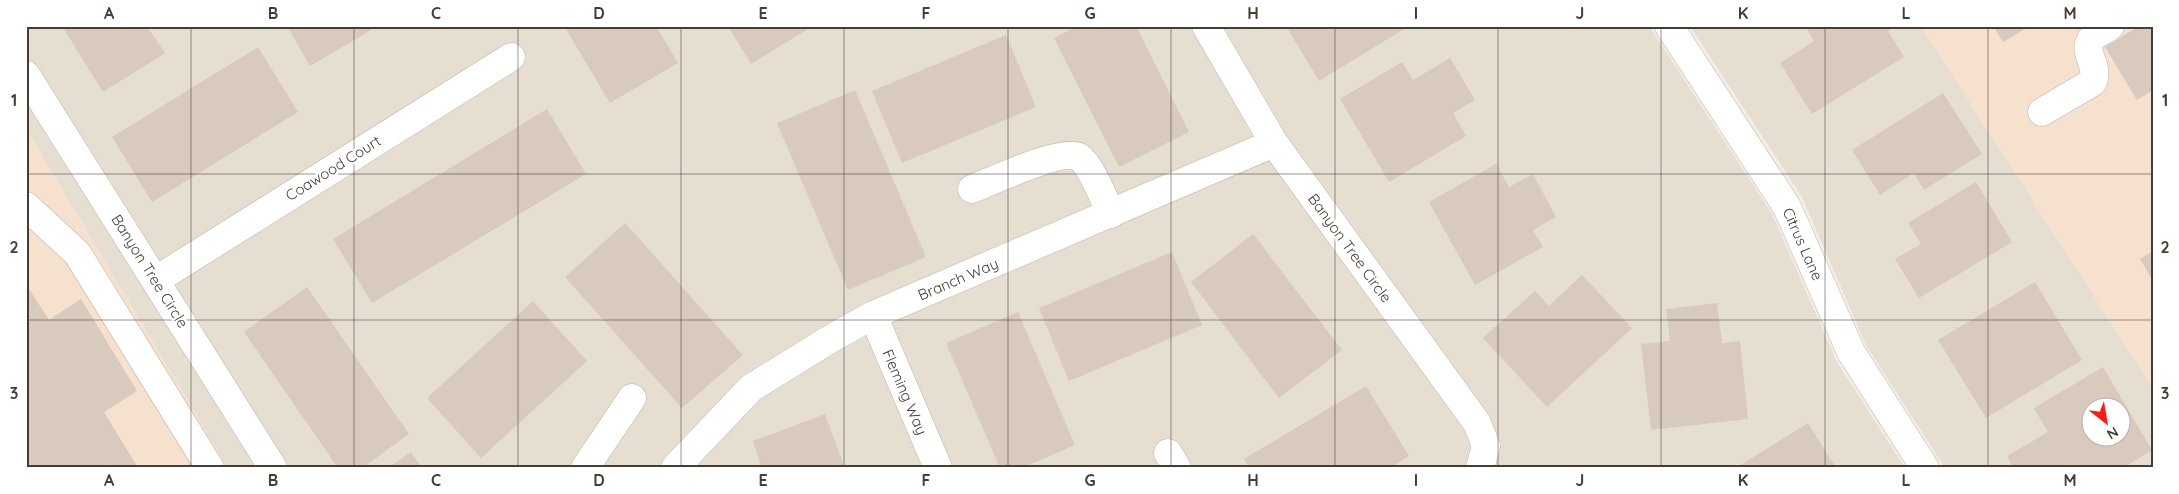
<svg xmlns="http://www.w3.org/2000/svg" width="2179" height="494" font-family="Quicksand,sans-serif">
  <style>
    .residential { fill: #e7ded2; fill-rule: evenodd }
    .commercial { fill: #f6e1ce }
    .building { fill: #d8cabd; fill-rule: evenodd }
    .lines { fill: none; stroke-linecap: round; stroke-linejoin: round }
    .minor-casing { stroke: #bfb4a7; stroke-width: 29 }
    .minor { stroke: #fff; stroke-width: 28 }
    .grid { fill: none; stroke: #463d34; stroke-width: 1; stroke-opacity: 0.55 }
    .labels { text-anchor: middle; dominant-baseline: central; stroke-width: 5; stroke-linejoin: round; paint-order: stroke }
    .street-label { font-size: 15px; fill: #463d34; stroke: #fff }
    .neatline { fill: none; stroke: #463d34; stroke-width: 2 }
    .grid-label { font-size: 16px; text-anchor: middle; font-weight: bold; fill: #463d34 }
  </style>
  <rect width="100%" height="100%" fill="#f3ede5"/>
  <path class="residential" d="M26 26H1649L1772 214 1837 362 1905 468H228L26 129Z
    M1690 26H1921L2153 388V468H1945L1866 345 1802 197ZM2092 406H2122V436H2092Z"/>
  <path class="commercial" d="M1921 26H2153V388Z
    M26 129 228 468H26Z"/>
  <path class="building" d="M62 26H147L165 53 103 92Z
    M287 26H378L310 66Z
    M564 26H656L678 63 610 103Z
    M728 26H813L751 64Z
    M1077 26H1136L1189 132 1119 167 1054 38Z
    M1286 26H1409L1319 81Z
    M1805 26H1896L1888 31 1904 57 1812 114 1780 63 1814 41Z
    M1993 26H2030L2003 42Z
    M2139 26H2153V90L2137 100 2105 47Z
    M1006 35 1036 107 902 163 872 91Z
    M258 47 298 112 152 202 112 137Z
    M1450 58 1475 100 1453 113 1466 136 1389 182 1340 99 1402 62 1413 80Z
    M855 90 926 257 848 290 777 123Z
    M1943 93 1982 154 1924 190 1914 173 1880 195 1852 150Z
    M547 109 586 174 372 303 333 239Z
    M1496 164 1509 187 1533 174 1556 217 1533 230 1543 247 1475 285 1429 202Z
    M1976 182 2012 242 1919 298 1895 259 1921 244 1908 223Z
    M625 223 743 355 682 408 565 277Z
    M1253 234 1342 350 1279 398 1191 282Z
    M2153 251V281L2140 259Z
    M1172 252 1202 325 1069 381 1039 308Z
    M1582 275 1632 328 1547 407 1483 338 1535 291 1549 306Z
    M2035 282 2082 360 1986 418 1938 340Z
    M26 284 49 320 81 299 137 391 104 412 138 468H26Z
    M307 287 409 434 362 468H338L244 332Z
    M533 301 587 361 481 458 427 398Z
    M1717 303 1722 343 1740 341 1748 419 1651 430 1641 344 1670 341 1666 309Z
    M1018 312 1075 445 1022 468H1000L946 343Z
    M2103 367 2152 450 2123 468H2013L2007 456 2048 432 2034 408ZM2092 406H2122V436H2092Z
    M1366 386 1409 456 1390 468H1249L1244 459Z
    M825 414 845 468H762L753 441Z
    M1808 423 1836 468H1736Z
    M411 452 422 468H388Z"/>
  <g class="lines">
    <g class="minor-casing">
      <path id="minor" d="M1206 26 1274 143 1477 423 1486 446 1480 468
        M1669 26 1787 207 1851 352 1925 468
        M26 75 273 468
        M2042 112 2093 82C2100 65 2080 51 2093 37 2098 33 2105 30 2110 26
        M972 189C992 181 1062 148 1079 157 1090 164 1105 201 1111 214
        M26 206 77 253 210 468
        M156 280 511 57
        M873 315 938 468
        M1168 453 1177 468
        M585 468 632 398
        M675 468 751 388 827 341 873 315 1274 143"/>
    </g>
    <use href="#minor" class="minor"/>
  </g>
  <path class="grid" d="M191 26V468M354 26V468M518 26V468M681 26V468M844 26V468M1008 26V468M1171 26V468M1335 26V468M1498 26V468M1661 26V468M1825 26V468M1988 26V468M26 174H2153M26 320H2153"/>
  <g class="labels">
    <g class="street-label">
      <text transform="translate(333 168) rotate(-32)">Coawood Court</text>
      <text transform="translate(1803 244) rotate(66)">Citrus Lane</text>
      <text transform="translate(1350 248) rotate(54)">Banyon Tree Circle</text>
      <text transform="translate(150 271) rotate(58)">Banyon Tree Circle</text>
      <text transform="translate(958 279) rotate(-23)">Branch Way</text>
      <text transform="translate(905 392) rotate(67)">Fleming Way</text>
    </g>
  </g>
  <rect width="2179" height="494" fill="none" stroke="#ffffff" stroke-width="55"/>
  <g transform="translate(2106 422) rotate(149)"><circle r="24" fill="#ffffff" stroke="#b5b1ae"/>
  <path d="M0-4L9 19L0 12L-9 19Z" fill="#ff1a10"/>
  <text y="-8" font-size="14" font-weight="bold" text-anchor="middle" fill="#463d34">N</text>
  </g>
  <rect x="28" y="28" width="2124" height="438" class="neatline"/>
  <g class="grid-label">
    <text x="109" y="19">A</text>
    <text x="273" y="19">B</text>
    <text x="436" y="19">C</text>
    <text x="599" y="19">D</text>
    <text x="763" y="19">E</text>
    <text x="926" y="19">F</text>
    <text x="1090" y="19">G</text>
    <text x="1253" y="19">H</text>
    <text x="1416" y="19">I</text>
    <text x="1580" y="19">J</text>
    <text x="1743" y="19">K</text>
    <text x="1906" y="19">L</text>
    <text x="2070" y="19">M</text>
    <text x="14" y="106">1</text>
    <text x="2165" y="106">1</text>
    <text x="14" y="253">2</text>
    <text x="2165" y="253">2</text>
    <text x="14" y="399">3</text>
    <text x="2165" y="399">3</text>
    <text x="109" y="486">A</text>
    <text x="273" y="486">B</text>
    <text x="436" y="486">C</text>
    <text x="599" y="486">D</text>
    <text x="763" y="486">E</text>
    <text x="926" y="486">F</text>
    <text x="1090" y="486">G</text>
    <text x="1253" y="486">H</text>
    <text x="1416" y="486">I</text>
    <text x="1580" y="486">J</text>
    <text x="1743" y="486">K</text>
    <text x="1906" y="486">L</text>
    <text x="2070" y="486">M</text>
  </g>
</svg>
